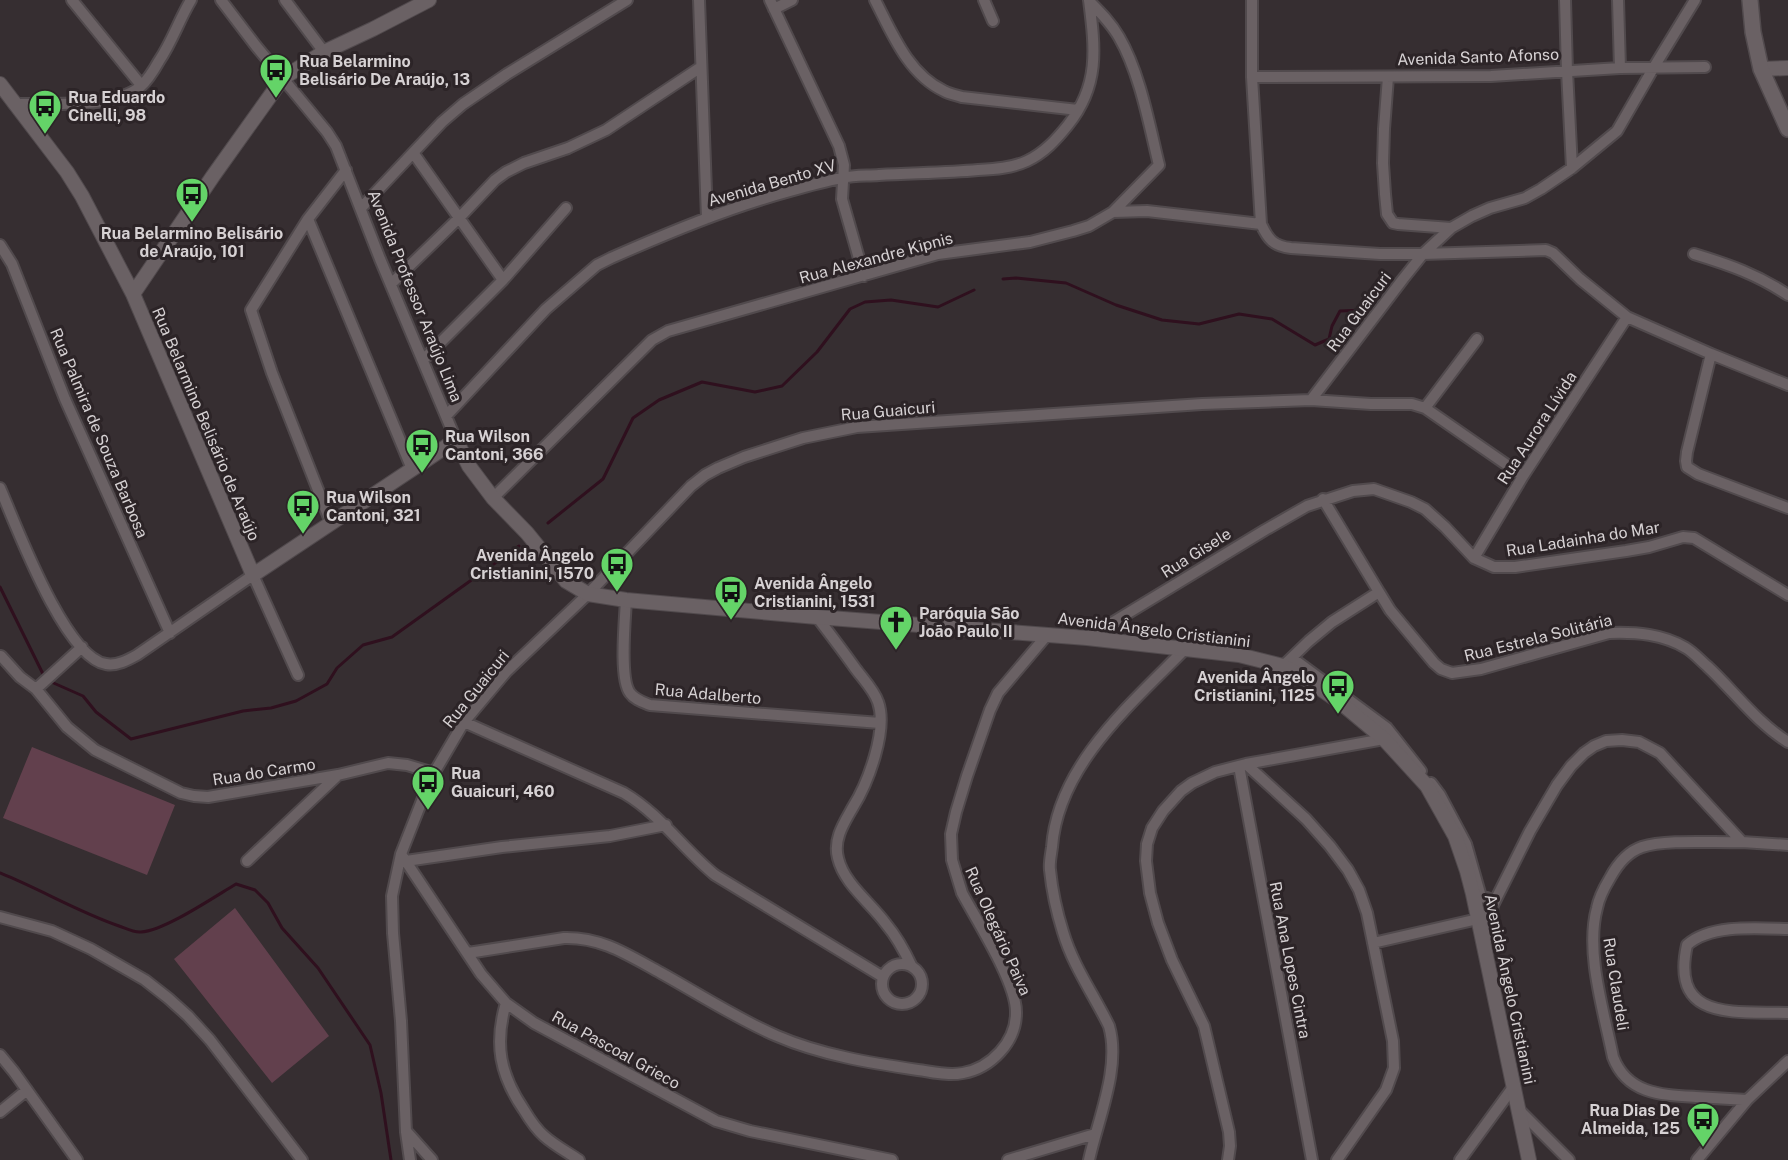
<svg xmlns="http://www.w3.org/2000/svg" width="1788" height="1160" font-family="'Public Sans',sans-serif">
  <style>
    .green { fill: #62404d }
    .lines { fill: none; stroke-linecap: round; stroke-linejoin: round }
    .stream { stroke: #2f101e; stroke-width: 3 }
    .minor-casing { stroke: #514a4d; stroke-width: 14 }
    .tertiary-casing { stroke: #514a4d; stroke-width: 16 }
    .secondary-casing { stroke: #514a4d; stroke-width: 18 }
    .minor { stroke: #6a6164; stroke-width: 10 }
    .tertiary { stroke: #6a6164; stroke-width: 14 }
    .secondary { stroke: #6a6164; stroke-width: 15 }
    .labels { text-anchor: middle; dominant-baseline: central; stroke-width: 6; stroke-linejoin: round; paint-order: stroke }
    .street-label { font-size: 16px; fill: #d6d1d3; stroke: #2c2427 }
    .poi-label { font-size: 16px; font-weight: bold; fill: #d6d1d3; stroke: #2c2427; text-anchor: start }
  </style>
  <rect width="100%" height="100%" fill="#362e31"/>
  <path class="green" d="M32 747 175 805 147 875 3 818Z
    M235 908 329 1036 272 1083 174 959Z"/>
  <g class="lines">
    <path class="stream" d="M1003 279 1016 278 1066 283 1116 305 1162 320 1199 324 1239 314 1272 319 1315 345 1329 339 1332 326 1340 311 1365 310 1386 284
      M548 523 603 479 633 418 659 400 702 382 755 392 782 386 817 352 850 309 865 302 891 300 938 307 974 290
      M0 587 44 676
      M49 681 83 696 96 712 131 739 243 711 271 708 296 701 327 684 337 668 363 645 392 637 519 546
      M0 873C40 889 78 912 119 926 125 928 134 933 141 932 164 931 214 897 236 884L255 890 268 903 282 928 318 968 370 1045 381 1093 391 1160"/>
    <g class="minor-casing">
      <path id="minor" d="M72 0 141 85
        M221 0 256 46 327 132 336 146 380 259 456 440
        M285 0 324 52
        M699 0 707 218
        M770 0 839 146 844 165 842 199 864 276
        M875 0C892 33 908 74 944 91 949 94 956 95 962 97L1078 110
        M984 0 993 21
        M1252 0V77L1261 224
        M1565 0 1567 71 1572 168
        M1618 0 1620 68
        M774 9 792 0
        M1252 77 1491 76 1620 68 1705 67
        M1388 77 1384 129 1383 163 1385 194 1387 214 1393 223 1398 224 1451 228
        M14 104C49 103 113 109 140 87 148 80 154 70 159 61 172 42 179 20 191 0
        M414 154 503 280
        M361 208 442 122 463 104 507 74 627 0
        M1113 212 1147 211 1261 224C1268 239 1273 246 1291 248L1380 254H1423L1546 250 1553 253 1580 279 1627 317 1711 354 1788 385
        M308 219 412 469
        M0 245 12 264 65 399 170 633
        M1694 254C1730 265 1756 274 1788 295
        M392 283 460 217 495 180 506 172 524 163 568 148 606 130 701 67
        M1711 354 1687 452 1686 461 1687 467 1698 474 1788 508
        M423 360 503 280 566 208
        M1311 400 1371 404H1412L1425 408 1523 476
        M1425 408 1477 339
        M446 416 546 309 597 265 611 258C670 232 728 208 790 191 807 186 825 181 842 178 854 175 867 176 879 175 912 173 945 173 978 170 995 169 1012 168 1027 161 1044 153 1056 140 1068 125 1100 85 1095 48 1089 0
        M0 488C16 525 65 658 106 664 117 666 128 660 137 655L253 575 298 675
        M493 498 652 340 668 331 938 254 1030 242 1073 231 1089 226 1113 212 1159 165C1149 124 1140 73 1119 37 1111 23 1100 12 1089 1
        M1323 499 1379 592
        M331 523 272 373 251 310 308 219 346 170
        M1474 558 1523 476 1627 317
        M626 600C625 620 619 679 630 693 635 700 643 702 650 705L880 723
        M817 617C830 634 843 651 855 668 863 679 874 690 878 702 888 730 868 783 853 807 844 823 833 839 838 858 844 884 871 903 886 924 897 937 905 952 912 967
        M1087 638 1265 530 1307 506 1353 491 1374 489 1411 502 1425 509 1445 527 1474 558 1494 567H1515L1626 551 1649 547 1683 537 1694 538 1788 595
        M1 656 20 677 36 689 67 727 95 750 181 793 194 796 208 797 338 775 388 763 407 765 434 773
        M1292 658 1387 728 1421 771
        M1283 666 1309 641 1332 622 1379 592 1390 610 1434 663 1441 669 1452 673 1481 669 1609 633C1636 632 1663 634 1686 648 1693 652 1700 660 1707 666 1734 691 1756 722 1788 742
        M36 689 82 647
        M464 722 624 793C661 815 682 848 715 875L883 977
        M1246 764 1306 819 1330 846 1348 870 1359 890 1367 913 1393 1041 1394 1068 1386 1090 1337 1160
        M1239 766 1312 1160
        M1431 783 1440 795 1466 844 1481 897 1487 898 1493 905
        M1742 842C1715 843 1666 839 1642 847 1627 852 1617 865 1610 878 1604 888 1599 897 1597 908 1585 952 1604 1012 1613 1057 1627 1094 1661 1095 1696 1097 1713 1098 1730 1099 1747 1100
        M401 854 481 974 506 1003 534 1023 716 1121 750 1131 892 1160
        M247 861 338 775
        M406 861 502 847 610 836 666 825
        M0 917 52 931 91 949 145 980 168 998 188 1016 210 1040 302 1160
        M1788 929C1757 928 1710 924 1687 945 1670 1022 1735 1011 1788 1013
        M1373 943 1478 919 1482 915
        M1485 945 1493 905 1530 831 1557 785 1571 766 1584 753 1594 746 1606 741 1622 740 1639 742 1660 753 1742 842 1788 845
        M468 953 564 938C602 937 628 955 661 973 699 994 737 1019 777 1036 821 1055 871 1063 918 1070 933 1072 948 1076 963 1073 991 1068 1016 1042 1016 1013 1017 983 977 921 962 893L952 860 951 834 956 812 967 776 990 710 998 693 1047 635
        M882 984a20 20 0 1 1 40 0a20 20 0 1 1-40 0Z
        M506 1003C494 1044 500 1075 524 1110 530 1120 536 1129 544 1136 554 1145 567 1152 579 1160
        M0 1055 14 1072 77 1160
        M1519 1110 1569 1160
        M0 1112 27 1090
        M407 1132 432 1160
        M410 1160 406 1132 401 1021 393 933 392 896 401 854 423 798 434 773 464 722 506 672 588 594 691 486 705 475 718 468 744 457 803 438 857 427 1202 404 1311 400 1403 279 1423 254 1451 228 1472 216 1490 208 1525 198 1541 189 1572 168 1617 131 1654 67 1695 0
        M1008 1160 1095 1134
        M1089 1160C1098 1119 1121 1067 1109 1026 1094 995 1073 966 1063 932 1057 913 1052 890 1050 870 1049 863 1051 855 1052 847 1058 765 1132 703 1186 648
        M1228 1160 1230 1146 1229 1132 1204 1026 1172 960 1158 923 1150 893 1146 861 1147 844 1152 828 1163 811 1181 791 1192 783 1215 772 1246 764 1384 739
        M1460 1160 1514 1086
        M1697 1160 1747 1100 1788 1061"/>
    </g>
    <g class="tertiary-casing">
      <path id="tertiary" d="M1761 69 1788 68
        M0 84 67 172 82 196 133 294 253 575 456 440 469 466 493 498 527 533 566 581 588 594 626 600 817 617 1087 638 1239 655 1283 666 1303 677 1341 703 1384 739 1427 786 1455 836 1467 871 1473 894 1529 1160
        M133 294 213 176 283 78 324 52 373 29 429 0"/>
    </g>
    <g class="secondary-casing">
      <path id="secondary" d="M1750 0 1753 32 1761 69 1788 129"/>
    </g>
    <use href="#minor" class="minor"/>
    <use href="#tertiary" class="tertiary"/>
    <use href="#secondary" class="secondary"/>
  </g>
  <defs>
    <g id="bus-pin" transform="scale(1.725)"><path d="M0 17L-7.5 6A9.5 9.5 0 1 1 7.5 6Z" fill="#64d468" stroke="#2c2427"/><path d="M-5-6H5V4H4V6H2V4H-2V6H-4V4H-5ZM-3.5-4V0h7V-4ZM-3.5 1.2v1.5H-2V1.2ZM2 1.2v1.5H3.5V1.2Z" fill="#111"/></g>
    <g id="church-pin" transform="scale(1.725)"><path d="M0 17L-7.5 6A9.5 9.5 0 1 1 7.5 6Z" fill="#64d468" stroke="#2c2427"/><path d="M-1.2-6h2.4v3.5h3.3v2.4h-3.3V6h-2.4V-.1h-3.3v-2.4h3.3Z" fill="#111"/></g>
  </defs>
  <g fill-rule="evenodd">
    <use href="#bus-pin" x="276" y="70"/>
    <use href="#bus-pin" x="45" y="106"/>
    <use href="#bus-pin" x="192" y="194"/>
    <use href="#bus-pin" x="422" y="445"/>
    <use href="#bus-pin" x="303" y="506"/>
    <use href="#bus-pin" x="617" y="564"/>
    <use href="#bus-pin" x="731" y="592"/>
    <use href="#church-pin" x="896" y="622"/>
    <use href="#bus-pin" x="1338" y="686"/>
    <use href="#bus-pin" x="428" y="782"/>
    <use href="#bus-pin" x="1703" y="1119"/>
  </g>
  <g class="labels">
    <g class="street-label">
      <text transform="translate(1478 57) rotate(-2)">Avenida Santo Afonso</text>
      <text transform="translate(772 183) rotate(-16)">Avenida Bento XV</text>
      <text transform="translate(876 258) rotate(-15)">Rua Alexandre Kipnis</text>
      <text transform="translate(415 296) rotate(68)">Avenida Professor Araújo Lima</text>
      <text transform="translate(1359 312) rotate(-53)">Rua Guaicuri</text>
      <text transform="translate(888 411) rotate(-5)">Rua Guaicuri</text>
      <text transform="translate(206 424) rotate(67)">Rua Belarmino Belisário de Araújo</text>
      <text transform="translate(1537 428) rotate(-57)">Rua Aurora Lívida</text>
      <text transform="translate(99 433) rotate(67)">Rua Palmira de Souza Barbosa</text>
      <text transform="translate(1583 539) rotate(-9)">Rua Ladainha do Mar</text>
      <text transform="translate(1196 553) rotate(-32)">Rua Gisele</text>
      <text transform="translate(1154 630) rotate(7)">Avenida Ângelo Cristianini</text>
      <text transform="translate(1538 638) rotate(-14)">Rua Estrela Solitária</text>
      <text transform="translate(476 689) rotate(-51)">Rua Guaicuri</text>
      <text transform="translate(708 694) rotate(5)">Rua Adalberto</text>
      <text transform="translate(264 772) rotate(-9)">Rua do Carmo</text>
      <text transform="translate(998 931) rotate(66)">Rua Olegário Paiva</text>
      <text transform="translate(1290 960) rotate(79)">Rua Ana Lopes Cintra</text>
      <text transform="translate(1616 984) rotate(81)">Rua Claudeli</text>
      <text transform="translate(1510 989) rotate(78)">Avenida Ângelo Cristianini</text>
      <text transform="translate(616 1050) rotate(29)">Rua Pascoal Grieco</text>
    </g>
    <g class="poi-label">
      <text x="299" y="61">Rua Belarmino<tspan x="299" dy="18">Belisário De Araújo, 13</tspan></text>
      <text x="68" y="97">Rua Eduardo<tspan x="68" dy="18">Cinelli, 98</tspan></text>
      <text x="192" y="233" text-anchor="middle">Rua Belarmino Belisário<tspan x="192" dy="18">de Araújo, 101</tspan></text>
      <text x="445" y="436">Rua Wilson<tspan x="445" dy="18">Cantoni, 366</tspan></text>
      <text x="326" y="497">Rua Wilson<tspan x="326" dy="18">Cantoni, 321</tspan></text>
      <text x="594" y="555" text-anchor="end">Avenida Ângelo<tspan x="594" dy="18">Cristianini, 1570</tspan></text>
      <text x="754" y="583">Avenida Ângelo<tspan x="754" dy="18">Cristianini, 1531</tspan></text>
      <text x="919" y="613">Paróquia São<tspan x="919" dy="18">João Paulo II</tspan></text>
      <text x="1315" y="677" text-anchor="end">Avenida Ângelo<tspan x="1315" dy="18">Cristianini, 1125</tspan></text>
      <text x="451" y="773">Rua<tspan x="451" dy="18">Guaicuri, 460</tspan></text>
      <text x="1680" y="1110" text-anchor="end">Rua Dias De<tspan x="1680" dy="18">Almeida, 125</tspan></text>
    </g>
  </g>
</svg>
